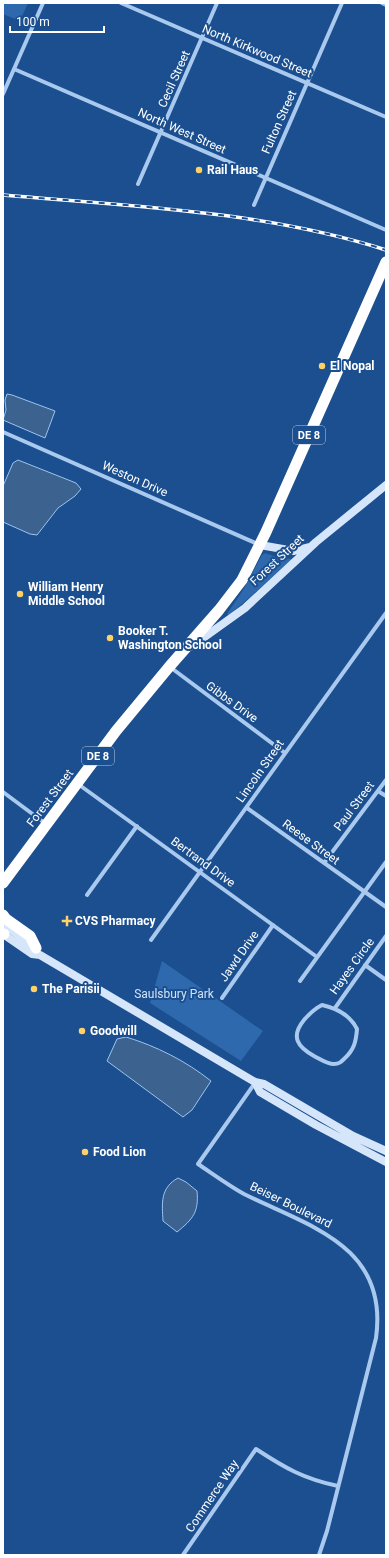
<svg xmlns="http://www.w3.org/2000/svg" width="389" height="1558" font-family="Roboto,sans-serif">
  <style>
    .green { fill: #2e69ad }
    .water { fill: #3c6290; stroke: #9cc4f0 }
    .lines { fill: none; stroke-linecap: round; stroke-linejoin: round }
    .street { stroke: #a9c9ee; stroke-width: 4 }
    .secondary { stroke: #d6e6fa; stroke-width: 8 }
    .highway { stroke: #fff; stroke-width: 11 }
    .rail-casing { stroke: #fff; stroke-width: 3.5 }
    .rail { stroke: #1b4f8f; stroke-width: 2; stroke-dasharray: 6; stroke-linecap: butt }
    .poi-dot { fill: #ffd166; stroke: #1b4f8f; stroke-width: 1.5 }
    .labels { text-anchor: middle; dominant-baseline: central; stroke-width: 4; stroke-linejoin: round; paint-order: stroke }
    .shield { fill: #1b4f8f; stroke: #bbcadd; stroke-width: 1 }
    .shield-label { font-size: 11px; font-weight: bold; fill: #fff }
    .street-label { font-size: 12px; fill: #fff; stroke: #1b4f8f }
    .poi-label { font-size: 12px; font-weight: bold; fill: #fff; stroke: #1b4f8f; text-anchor: start }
    .park-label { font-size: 12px; fill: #cfe3fa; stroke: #1b4f8f }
  </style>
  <rect width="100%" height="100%" fill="#1b4f8f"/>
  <path class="green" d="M3 3H28L20 21 3 14Z
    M265 553 280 558 294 559 229 615 227 614 243 590 262 555Z
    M162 961 263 1031 241 1061 150 1003Z"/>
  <path class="water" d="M7 394 12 395 55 411 45 438 3 420 6 410 5 400Z
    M18 460 76 483 81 489 75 496 58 508 37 535 30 534 3 522V486L13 463Z
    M126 1037C156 1046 186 1061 211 1081L192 1110 183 1117 107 1061 117 1039Z
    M178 1178 186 1182 197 1191C199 1212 193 1219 177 1232L163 1221C162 1203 160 1188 178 1178Z"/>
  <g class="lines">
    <path class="street" d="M121 3 386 117
      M382 3 386 5
      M14 69 386 230
      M3 94 43 3
      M138 184 217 3
      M254 205 342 3
      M3 432 260 545
      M170 667 285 753
      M78 784 317 957
      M378 791 386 796
      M3 792 46 824
      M247 808 386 907
      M324 863 386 780
      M87 895 137 826
      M151 940 386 613
      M365 965 386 980
      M300 981 386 862
      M222 998 273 925
      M322 1005C336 1008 350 1015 357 1029 356 1042 354 1050 344 1059 341 1062 339 1064 334 1064 327 1064 320 1059 314 1056 298 1047 290 1037 304 1020 310 1013 314 1009 322 1005Z
      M335 1008 386 936
      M255 1083 198 1164C213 1174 228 1185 244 1194 308 1226 389 1245 376 1338L327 1531 319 1555
      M183 1555 256 1449C285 1468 304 1479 338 1486"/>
    <path class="secondary" d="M260 545 294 551 309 547
      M192 646 245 608 316 542 386 485
      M3 924 34 946
      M3 934 32 954 40 955 255 1082 264 1084 353 1136 386 1151
      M255 1082 260 1092 316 1125 386 1162"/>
    <path class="highway" d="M3 883 116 731 169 667 219 610 242 580 266 532 386 262
      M3 915 6 919 30 936 36 948
      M3 934H4"/>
    <g class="rail-casing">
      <path id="rail" d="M3 195C130 206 264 211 386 250"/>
    </g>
    <use href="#rail" class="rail"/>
  </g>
  <g class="poi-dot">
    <circle cx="199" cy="170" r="4"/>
    <circle cx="322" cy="366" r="4"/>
    <circle cx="20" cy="594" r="4"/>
    <circle cx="110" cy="638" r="4"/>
    <path d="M65 915h4v4h4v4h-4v4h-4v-4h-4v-4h4z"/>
    <circle cx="34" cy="989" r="4"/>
    <circle cx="82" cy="1031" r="4"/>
    <circle cx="85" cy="1152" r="4"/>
  </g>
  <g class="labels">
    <g class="shield">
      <rect x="293" y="426" width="32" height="18" rx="3"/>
      <rect x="82" y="747" width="32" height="18" rx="3"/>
    </g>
    <g class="shield-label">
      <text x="309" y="435">DE 8</text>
      <text x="98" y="756">DE 8</text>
    </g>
    <g class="street-label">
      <text transform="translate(257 51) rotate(23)">North Kirkwood Street</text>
      <text transform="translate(174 79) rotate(-66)">Cecil Street</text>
      <text transform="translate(279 122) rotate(-66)">Fulton Street</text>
      <text transform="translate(182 131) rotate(24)">North West Street</text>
      <text transform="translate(135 479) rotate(24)">Weston Drive</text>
      <text transform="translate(277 560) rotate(-43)">Forest Street</text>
      <text transform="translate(232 702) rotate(36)">Gibbs Drive</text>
      <text transform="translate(260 771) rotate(-55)">Lincoln Street</text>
      <text transform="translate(50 798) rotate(-53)">Forest Street</text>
      <text transform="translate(354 806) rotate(-53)">Paul Street</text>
      <text transform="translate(311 842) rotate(36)">Reese Street</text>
      <text transform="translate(203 862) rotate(36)">Bertrand Drive</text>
      <text transform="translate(239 956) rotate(-55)">Jawd Drive</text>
      <text transform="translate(352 966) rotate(-54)">Hayes Circle</text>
      <text transform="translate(291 1205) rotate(26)">Beiser Boulevard</text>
      <text transform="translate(212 1496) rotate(-56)">Commerce Way</text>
    </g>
    <g class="poi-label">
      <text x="207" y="170">Rail Haus</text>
      <text x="330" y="366">El Nopal</text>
      <text x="28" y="587">William Henry<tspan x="28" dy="14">Middle School</tspan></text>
      <text x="118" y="631">Booker T.<tspan x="118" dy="14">Washington School</tspan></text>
      <text x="75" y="921">CVS Pharmacy</text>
      <text x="42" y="989">The Parisii</text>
      <text x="90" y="1031">Goodwill</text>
      <text x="93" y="1152">Food Lion</text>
    </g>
    <g class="park-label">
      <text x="174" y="994">Saulsbury Park</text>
    </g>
  </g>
  <rect width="389" height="1558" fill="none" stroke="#ffffff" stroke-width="8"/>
  <path d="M10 26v6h94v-6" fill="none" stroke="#ffffff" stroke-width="2"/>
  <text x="16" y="26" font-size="12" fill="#ffffff" stroke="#1b4f8f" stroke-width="3" paint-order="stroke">100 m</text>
</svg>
